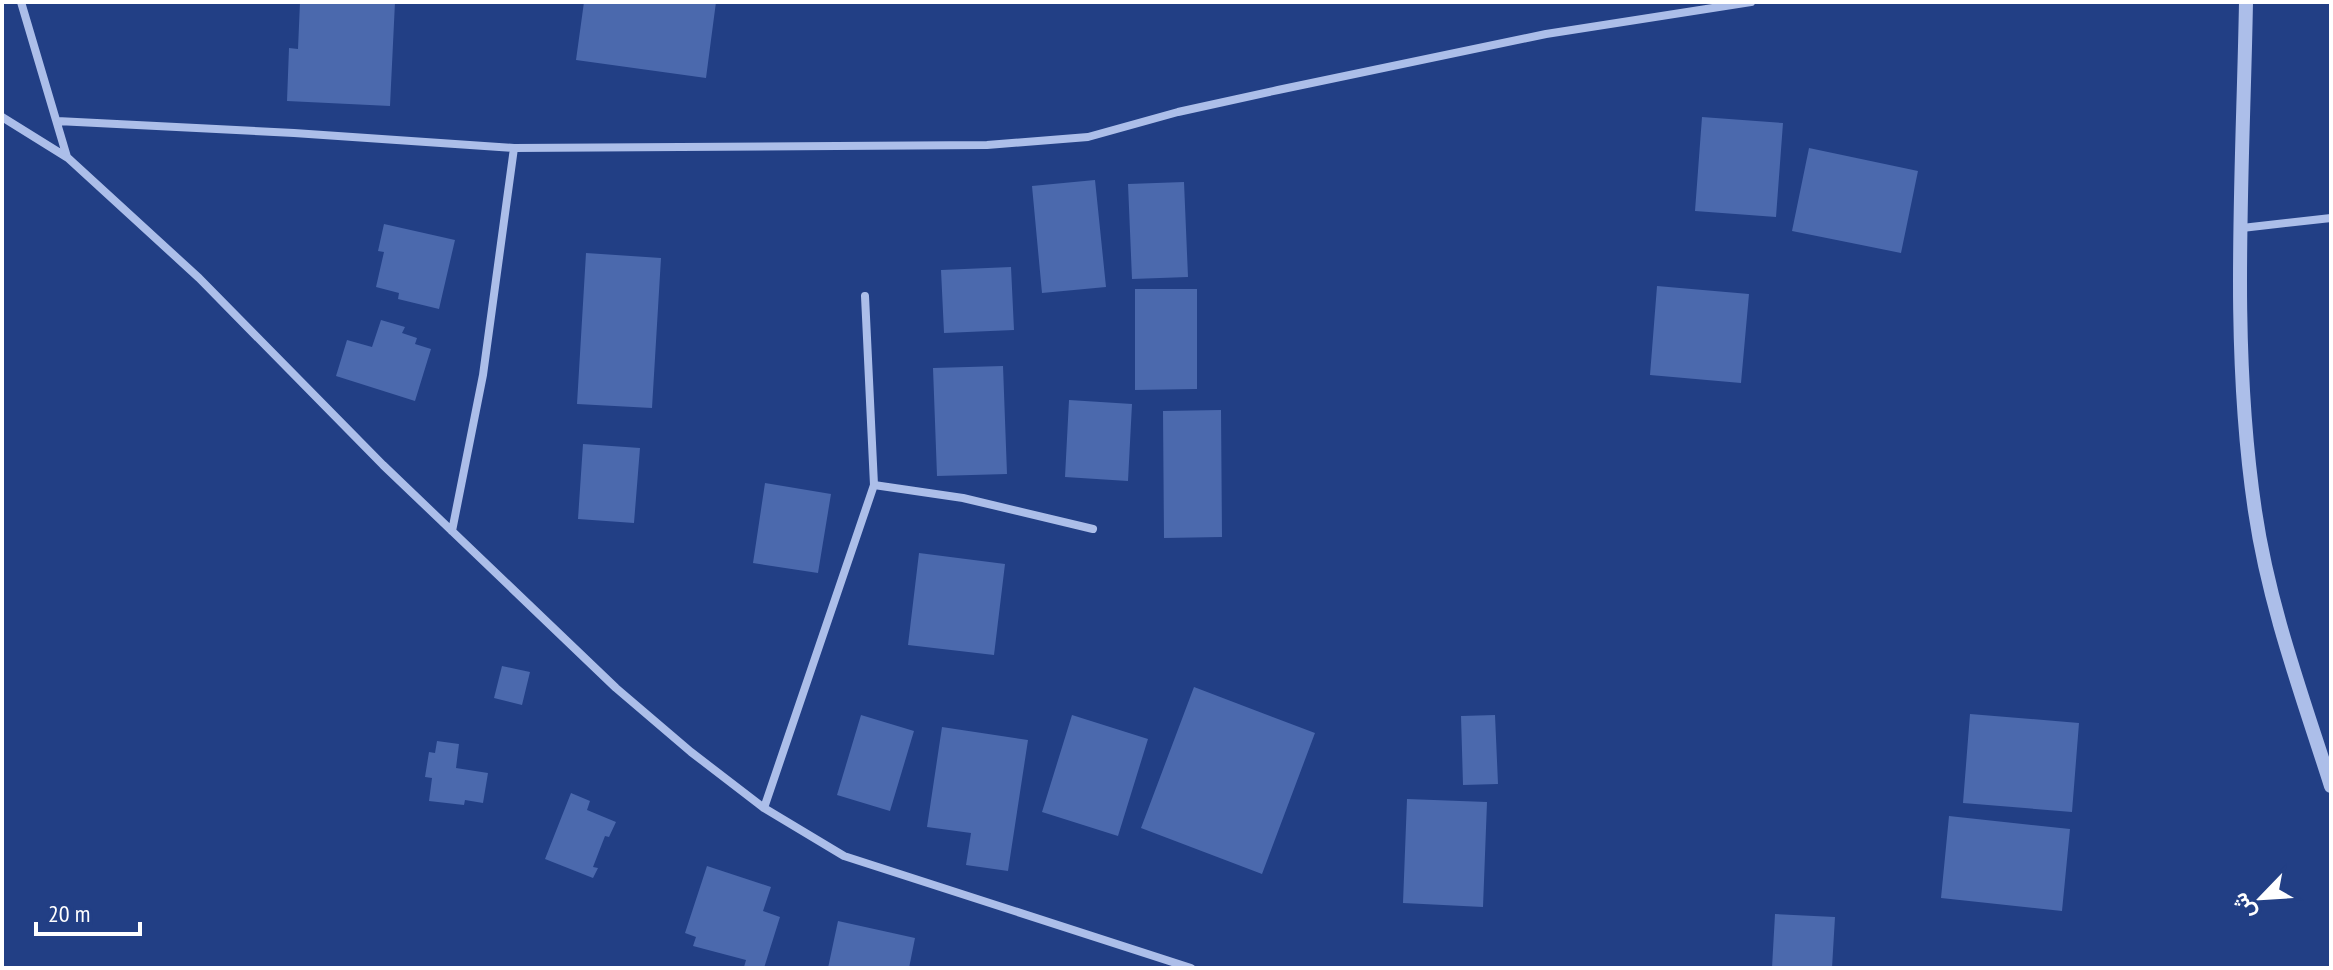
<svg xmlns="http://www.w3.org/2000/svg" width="2333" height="970" font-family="'PT Sans Narrow',Vazirmatn,sans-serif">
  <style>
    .building { fill: #4b69ad }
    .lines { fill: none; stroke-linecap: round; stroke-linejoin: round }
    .minor { stroke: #acbee9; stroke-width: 8 }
    .tertiary { stroke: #acbee9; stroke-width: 14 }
  </style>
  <rect width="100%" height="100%" fill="#223f85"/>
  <path class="building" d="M300 2H395L390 106 287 101 289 48 298 49Z
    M584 2H716L706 78 576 60Z
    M1702 117 1783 123 1776 217 1695 211Z
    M1809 148 1918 171 1901 253 1792 231Z
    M1095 180 1106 287 1042 293 1032 186Z
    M1184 182 1188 277 1132 279 1128 184Z
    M384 224 455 240 439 309 398 299 399 293 376 287 384 252 378 251Z
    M586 253 661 258 652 408 577 404Z
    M1011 267 1014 330 944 333 941 270Z
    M1657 286 1749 294 1741 383 1650 375Z
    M1135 289H1197V389L1135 390Z
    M381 320 405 327 402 333 417 338 415 344 431 349 415 401 336 376 347 340 372 347Z
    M1003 366 1007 474 937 476 933 368Z
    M1069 400 1132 404 1128 481 1065 477Z
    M1221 410 1222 537 1164 538 1163 411Z
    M583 444 640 448 634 523 578 519Z
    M765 483 831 494 818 573 753 563Z
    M919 553 1005 564 994 655 908 645Z
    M502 666 530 672 522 705 494 698Z
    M1194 687 1315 733 1262 874 1141 828Z
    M1970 714 2079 723 2072 812 1963 803Z
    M861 715 914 731 890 811 837 795Z
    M1072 715 1148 739 1118 836 1042 812Z
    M1495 715 1498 784 1463 785 1461 716Z
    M942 727 1028 740 1008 871 966 865 971 833 927 827Z
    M437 741 459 744 456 768 488 773 483 803 465 800 464 805 429 801 432 778 425 777 429 752 435 753Z
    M571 793 590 801 587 810 616 822 609 837 605 836 593 867 598 868 593 878 545 859Z
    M1407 799 1487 802 1483 907 1403 903Z
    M1949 816 2070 829 2062 911 1941 898Z
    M707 866 771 887 763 911 780 917 764 968H746L744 967 746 960 693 946 696 937 685 933Z
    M1775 914 1835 917 1832 968H1772Z
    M838 921 915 938 909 968H828Z"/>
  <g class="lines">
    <path class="minor" d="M21 2 67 157
      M2 117 68 158 199 278 383 465 616 688 691 752 764 808 844 856 1191 968
      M57 121 294 133 514 148 987 145 1088 137 1178 112 1278 90 1546 34 1751 2
      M2242 228 2331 218
      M874 485 963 498 1093 529
      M452 531 483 375 514 148
      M764 808 874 485 865 296"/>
    <path class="tertiary" d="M2246 2C2243 171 2230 344 2255 511 2269 606 2302 695 2331 786"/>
  </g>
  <rect width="2333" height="970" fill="none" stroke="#ffffff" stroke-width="8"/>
  <g transform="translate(2261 898) rotate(245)" stroke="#223f85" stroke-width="6" paint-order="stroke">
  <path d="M0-6L14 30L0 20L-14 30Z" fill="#ffffff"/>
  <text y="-12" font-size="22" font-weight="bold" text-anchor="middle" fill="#ffffff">ش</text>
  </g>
  <path d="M36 922v12h104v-12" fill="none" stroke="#ffffff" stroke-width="4"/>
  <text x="48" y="922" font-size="24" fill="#ffffff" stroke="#223f85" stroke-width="6" paint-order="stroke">20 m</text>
</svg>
